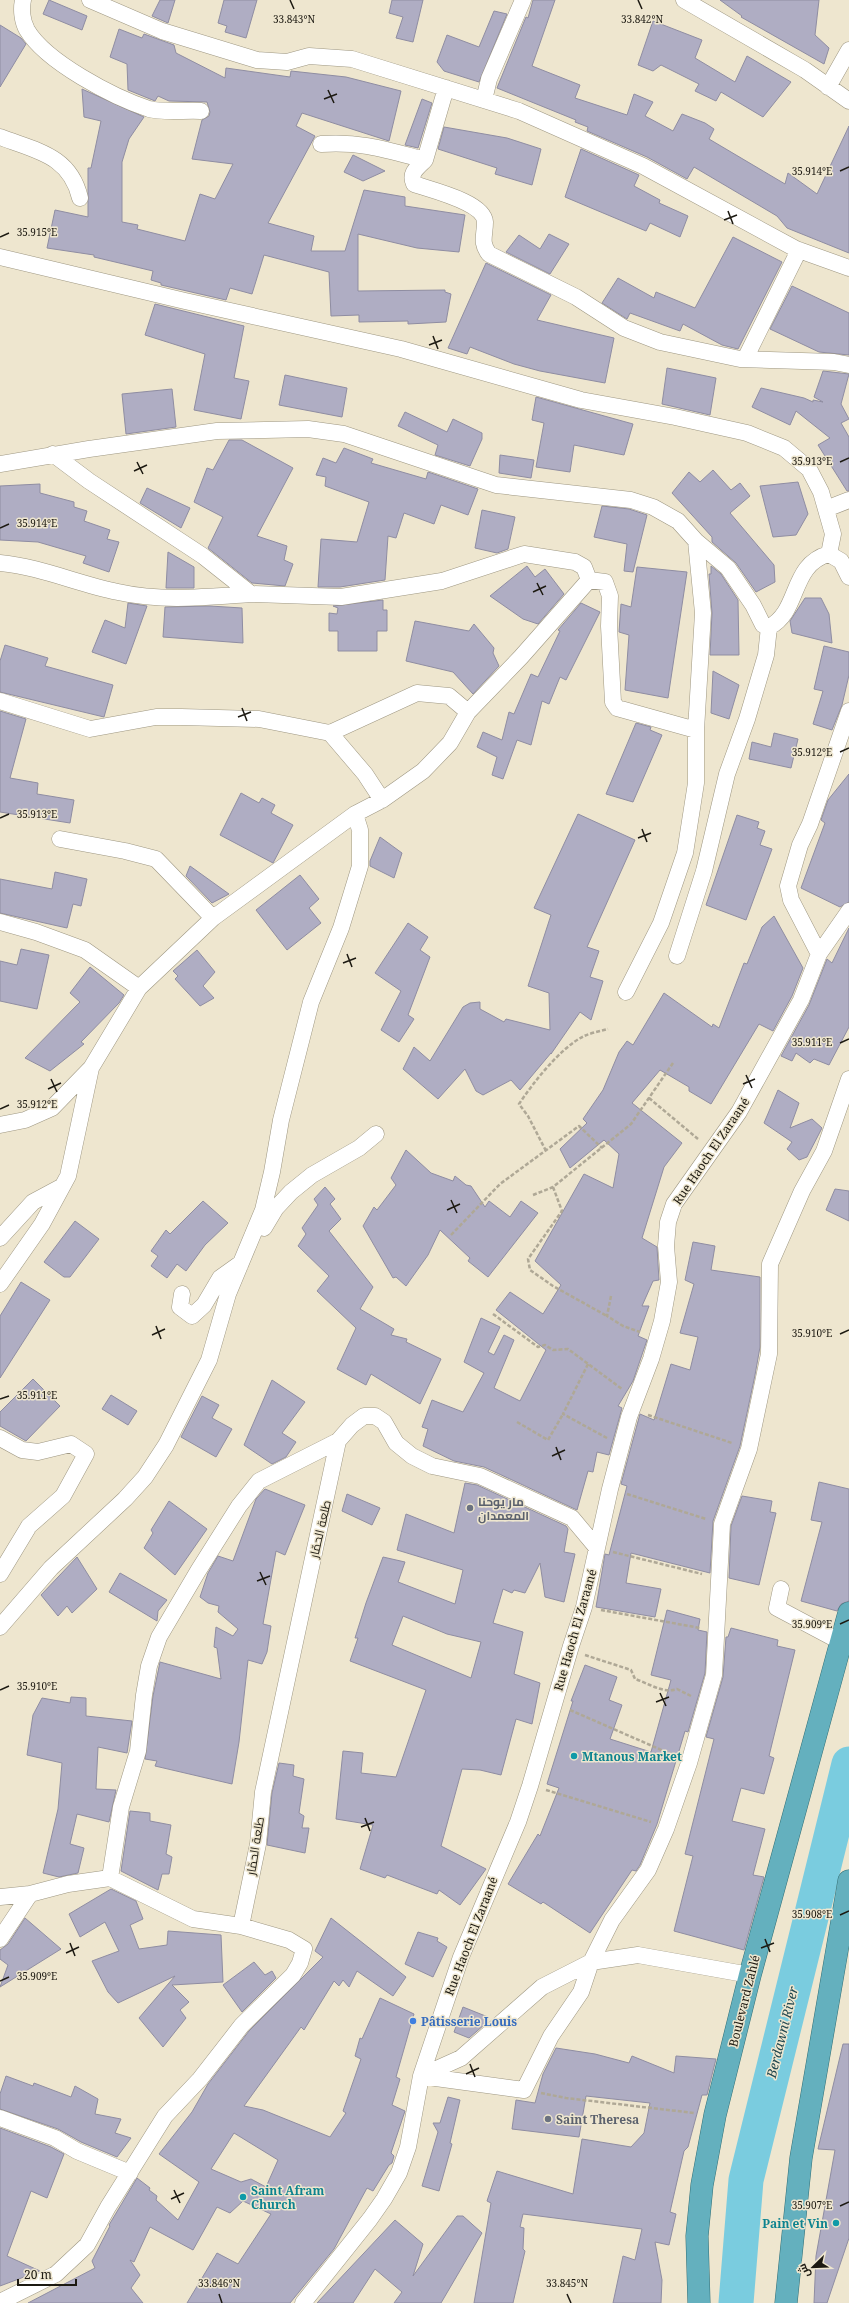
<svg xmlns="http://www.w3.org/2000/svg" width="849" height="2303" font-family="'Noto Serif',Cairo,serif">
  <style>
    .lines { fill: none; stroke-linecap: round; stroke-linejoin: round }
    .river { stroke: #7accdf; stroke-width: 35 }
    .building { fill: #afadc3; stroke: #8f8da2; fill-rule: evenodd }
    .minor-casing { stroke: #9e9782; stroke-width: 17 }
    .trunk-casing { stroke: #326f76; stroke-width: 23 }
    .path { stroke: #afa896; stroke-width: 2.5; stroke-dasharray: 4 2; stroke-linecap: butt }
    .minor { stroke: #fff; stroke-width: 16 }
    .trunk { stroke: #64b0be; stroke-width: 22 }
    .ticks { fill: none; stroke: #1c1911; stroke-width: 1.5 }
    .worship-dot { fill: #6b7280; stroke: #eee6cf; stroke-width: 1.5 }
    .culture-dot { fill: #0f9aa8; stroke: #eee6cf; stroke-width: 1.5 }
    .shop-dot { fill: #3f7fe0; stroke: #eee6cf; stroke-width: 1.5 }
    .labels { text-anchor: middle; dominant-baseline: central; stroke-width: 3; stroke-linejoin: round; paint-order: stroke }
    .street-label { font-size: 12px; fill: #1c1911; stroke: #eee6cf }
    .worship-label { font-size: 12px; font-weight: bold; fill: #5b616d; stroke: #eee6cf; text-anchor: start }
    .culture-label { font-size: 12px; font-weight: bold; fill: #0d838f; stroke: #eee6cf; text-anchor: start }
    .shop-label { font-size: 12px; font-weight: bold; fill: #366cbe; stroke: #eee6cf; text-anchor: start }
    .water-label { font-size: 13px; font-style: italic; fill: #20474f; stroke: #eee6cf }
    .ticks-label { font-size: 10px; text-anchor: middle; fill: #1c1911; stroke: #eee6cf; stroke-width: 3; stroke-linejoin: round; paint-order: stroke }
  </style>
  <rect width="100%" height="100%" fill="#eee6cf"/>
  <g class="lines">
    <path class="river" d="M736 2303 746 2180 849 1764"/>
  </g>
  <path class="building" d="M49 0 87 16 82 30 43 14Z
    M160 0H175L168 23 152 16Z
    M224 0H257L246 38 225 32 227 26 218 23Z
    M392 0H423L413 42 396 38 403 17 389 13Z
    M533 0H555L532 66 580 85 575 98 627 115 634 94 653 102 645 116 673 131 682 114 705 123 714 129 709 139 785 184 788 173 817 194 849 126V253L787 228 777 216 694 167 687 179 647 157 587 131 588 127 575 122 576 120 497 88 526 17 528 18Z
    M720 0H819L815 35 829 48 824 64 741 17 742 16Z
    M494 11 507 14 479 82 444 71 437 62 447 35 479 47Z
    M653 21 702 40 695 58 735 82 747 56 791 82 763 117 721 92 716 101 695 91 699 84 661 65 653 71 638 65Z
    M0 25 21 38 26 44 0 87Z
    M119 29 142 38 144 34 174 45 176 53 225 78 226 68 290 77 291 71 346 77 401 91 389 141 302 113 296 126 315 136 268 223 314 236 311 251H345L364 190 405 197V206L465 215 459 252 417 248 358 234V291L445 290V292L451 294 446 322 408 324V321L359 322V315L331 316 329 272 264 255 252 294 230 288 226 300 161 285V283L151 280 153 271 94 257V255L47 248 55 210 88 217V168H91L101 121 84 117 82 89 144 117 129 139 122 162V222L138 225 137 229 185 241 200 194 215 199 233 164 192 159 202 120 209 116 210 112 207 102 169 101 158 96 155 101 128 90 127 64 110 57Z
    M422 99 432 103 418 148 405 145Z
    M444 127 507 138 541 149 532 185 495 174 497 168 438 149Z
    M581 149 639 175 634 186 660 200 659 203 688 216 680 237 650 223 646 231 565 197Z
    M353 155 385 171 363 181 344 172Z
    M549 234 569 244 550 274 506 252 519 235 540 249Z
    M733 237 782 262 738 349 722 345 683 324 680 331 630 313 627 319 602 303 618 278 654 298 656 292 695 308Z
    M486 263 551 295 537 320 614 338 605 383 540 371 514 364 470 347 467 354 448 348Z
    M792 286 849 313V355L819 352 770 329Z
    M155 304 244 326 234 378 249 381 241 419 194 410 205 354 145 335Z
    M667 368 716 378 710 415 662 404Z
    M823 371 849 374 841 404 849 419 841 423 849 437V491H847L818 445 830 438 796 411 790 425 752 407 761 388 804 398 813 402V400L823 402 814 397Z
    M285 375 347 388 342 417 279 405Z
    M172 389 176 427 126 434 122 394Z
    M536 397 633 424 624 455 574 445 570 472 536 467 544 423 532 420Z
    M405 412 447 432 453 419 482 433V439L470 466 435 455 438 445 398 426Z
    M229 440H242L293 468 257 536 287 546 284 560 293 564 285 586 252 583 208 548 223 517 194 502 207 468 213 470Z
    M344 448 373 459 371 463 426 479 428 472 478 489 468 515 441 505 434 524 404 513 396 538 388 536 385 580 340 587H318L321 539 357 542 369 502 325 486 326 477 316 475 323 458 336 463Z
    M500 455 534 460 531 478 499 473Z
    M713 470 731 490 740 483 750 496 730 513 774 565 775 582 756 592 736 563 712 542V537L672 493 689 472 700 482Z
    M798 482 808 514 796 535 773 537 760 486Z
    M40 484V493L74 502V507L87 511 84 521 110 530 107 539 119 542 109 572 83 563 86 556 38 542 0 540V486Z
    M147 488 190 508 181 528 140 503Z
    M602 506 629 509 647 515 633 572 624 571 627 544 594 537Z
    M482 510 515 517 508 549 497 553 475 548Z
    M168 552 194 567V588H166Z
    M527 566 535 577 545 569 564 594 538 624 523 619 490 596Z
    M711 566 721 574 738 600 739 655H710L712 613 709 574H711Z
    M637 567 687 572 668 698 625 690 629 635 619 632 621 604 631 607Z
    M805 598H821L829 614 832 643 792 633 790 621Z
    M383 600V610H387V631H377V651H338V631H329V613L337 614 338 608 333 606Z
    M128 603 147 606 126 664 92 652 105 620 125 628Z
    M581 603 600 612 566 680 560 677 549 704 542 701 531 745 517 740 503 779 492 775 497 757 477 747 483 732 502 740 509 712 514 714 531 674 538 677 560 631 558 630Z
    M210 606 242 608 243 643 163 637 165 607Z
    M415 621 469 631 474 624 494 648 493 653 499 666 473 694 453 672 406 661Z
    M5 645 48 658 45 666 113 685 104 717 0 692V661Z
    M824 646 849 652V675L842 705 832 730 813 724 823 691 814 689Z
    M713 671 739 685 729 719 711 713Z
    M0 711 26 719 10 778 38 783 37 794 74 800 70 823 0 812Z
    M636 723 651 727 650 730 662 735 633 802 606 794Z
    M774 733 798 739 791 768 749 759 752 742 771 747Z
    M849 774V902L840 907 801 888 825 823 821 820 828 800Z
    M241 793 259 803 262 798 275 805 271 813 293 825 273 863 220 835Z
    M578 814 635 840 587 947 599 951 590 977 603 981 591 1020 580 1012 551 1054V1053L520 1090 511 1080 483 1095 476 1091 465 1069 438 1099 403 1069 414 1047 430 1061 463 1007 470 1003 480 1002V1009L504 1022 506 1019 550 1030 549 993 528 986 551 915 534 908Z
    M737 815 759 822 757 828 765 831 760 845 772 849 746 920 706 905Z
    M380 837 402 853 394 878 370 866V861Z
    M190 866 229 894 212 903 186 876Z
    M55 872 87 879 81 906 73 904 67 928 0 913V879L52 889Z
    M300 875 319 899 309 908 321 923 287 950 256 910Z
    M774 916 803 968 792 996 773 1031 759 1024 711 1104 689 1091V1087L660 1070 632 1103 682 1143 664 1167 642 1238 657 1247 659 1280 653 1281 642 1306H649L638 1336 647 1340 633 1381 618 1406 622 1408 609 1455 597 1452 593 1472 588 1471 577 1510 484 1467 454 1461 423 1446 428 1429 422 1427 432 1400 463 1412 484 1373 464 1362 481 1318 500 1327 488 1352 494 1355 504 1335 514 1340 494 1388 520 1401 546 1350 496 1310 510 1292 543 1314 561 1285 535 1261 584 1174 613 1188 619 1154 604 1140 570 1168 560 1149 587 1123 583 1119 603 1090 619 1052 627 1041 633 1045 664 993 712 1027 713 1024 719 1028 744 963 747 964 762 927Z
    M408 923 428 937 420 950 430 957 408 1015 414 1019 399 1042 381 1030 401 991 375 973Z
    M849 928V1027L829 1065 814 1059 810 1063 796 1053 792 1061 781 1056 809 1005 827 959 832 963Z
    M21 949 49 955 37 1009 0 1001V961L17 965Z
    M197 950 215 972 203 986 214 998 200 1006 175 979 178 976 173 971Z
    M90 967 124 995 119 1003 81 1042 84 1044 50 1071 25 1058 80 1002 70 993Z
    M778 1090 799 1103 790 1128 812 1119 822 1128 807 1157 799 1160 787 1149 792 1142 764 1123Z
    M406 1150 431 1173 453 1181 455 1176 466 1185 471 1186 485 1207 489 1201 510 1217 521 1201 538 1213 488 1277 468 1261 470 1258 440 1230 428 1255 406 1286 396 1277 393 1278 363 1226 374 1207 377 1210 396 1185 391 1178Z
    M325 1187 335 1199 330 1204 341 1219 329 1231 373 1287 360 1309 394 1329 391 1335 407 1339 406 1342 441 1359 420 1404 371 1374 366 1385 337 1369 356 1328 317 1291 329 1276 298 1246 306 1234 302 1228 318 1205 314 1199Z
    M835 1189 849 1191V1221L826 1210Z
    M203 1201 228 1223 205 1245 186 1271 177 1264 167 1278 151 1266 158 1256 151 1251 166 1230 170 1234Z
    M75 1221 99 1239 70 1277H64L44 1262Z
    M693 1242 715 1246 711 1270 760 1277V1347L755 1375 740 1446 713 1521 710 1573 631 1553 626 1583 661 1589 655 1617 596 1607 605 1554 609 1555 627 1486 621 1484 640 1414 654 1420 671 1364 690 1370 698 1337 680 1333 694 1284 685 1280Z
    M21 1282 50 1300 0 1378V1316Z
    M33 1379 60 1406 26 1441 0 1426V1412Z
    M272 1380 305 1402 282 1433 296 1442 286 1457 272 1464 244 1445Z
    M111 1395 137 1411 128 1425 102 1409Z
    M202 1396 219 1405 212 1418 232 1429 216 1457 181 1437Z
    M819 1482 849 1489V1601L841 1604 837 1611 801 1601 822 1522 811 1520Z
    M465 1483 477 1485 566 1526 568 1529 564 1552 575 1554 564 1602 545 1597 540 1563 525 1593 514 1590 512 1593 503 1589 493 1623 523 1632 514 1674 540 1683 532 1724 516 1719 501 1775 480 1770 462 1769 441 1846 486 1869 460 1905 439 1890 437 1894 387 1875 385 1878 360 1869 373 1825 336 1819 343 1751 363 1753 361 1773 396 1777 426 1690 350 1661 358 1638H355L366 1603 383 1557 405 1562 398 1582 455 1604 463 1570 397 1550 406 1514 454 1533ZM403 1616 447 1634 481 1642 471 1678 392 1645Z
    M265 1489 305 1505 285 1555 276 1551 263 1624 271 1626 267 1652 262 1664 248 1660 239 1742 232 1784 155 1766 157 1761 145 1759 153 1696 160 1662 221 1679 217 1648 214 1647 216 1627 233 1636 238 1629 218 1612 219 1606 208 1603 200 1597 208 1573 218 1556 233 1561 256 1499Z
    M347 1494 380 1508 372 1525 342 1511Z
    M742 1496 772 1501 770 1512 776 1513 759 1585 729 1578 731 1526Z
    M169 1501 207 1529 175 1575 144 1548 153 1533 151 1530Z
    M77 1557 97 1589 72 1613 67 1606 58 1616 41 1595Z
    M120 1573 167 1600 158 1611 157 1621 109 1592Z
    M667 1610 700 1619 698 1630 707 1632 705 1673 688 1732 685 1731 657 1824 640 1865 636 1871 632 1870 590 1933 543 1902 541 1904 508 1884 538 1834 540 1836 559 1788 547 1784 573 1701H571L585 1665 617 1677 609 1700 622 1705 610 1739 651 1752 671 1680 651 1675Z
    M731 1628 778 1640 777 1646 795 1650 769 1756 774 1758 764 1794 741 1788 732 1821 765 1829 753 1875 764 1877 744 1950 674 1931 693 1856 685 1854 714 1739 706 1737 723 1677 726 1637H728Z
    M71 1697 86 1698V1716L132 1721 127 1753 98 1747 96 1789 116 1790 109 1822 77 1814 70 1844 84 1848 78 1873 59 1877 43 1873 58 1809 62 1763 27 1755 33 1715 42 1698 70 1703Z
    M279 1763 294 1765 293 1776 304 1779 299 1813 304 1816 302 1828H309L305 1853 267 1845 272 1793Z
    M130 1811 150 1813V1821L171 1825 166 1854 172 1857 169 1874H162L158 1890 121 1871Z
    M111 1889 136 1901 143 1919 130 1925 139 1949 167 1945 168 1931 221 1935 223 1982 172 1985 189 2002 180 2010 186 2018 163 2047 139 2018 175 1976 118 2003 108 1992 92 1961 119 1951 105 1922 80 1937 69 1914Z
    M25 1918 61 1949 0 1987 8 1965 0 1959V1950L8 1944Z
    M331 1918 406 1977 393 1996 357 1971 349 1987 343 1980 339 1986 334 1981 304 2030 301 2027 244 2106 263 2110 330 2137 346 2113 343 2111 361 2059 355 2056 360 2038 362 2039 380 1998 414 2014 396 2077 400 2079 392 2105 405 2111 391 2153 394 2156 392 2163 389 2165 373 2191 367 2188 334 2249 290 2303H187L217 2253 238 2264 271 2214 243 2201 230 2213 217 2207 193 2250 150 2227 134 2262 130 2260 140 2275 131 2288 143 2303H28L95 2268 92 2261 110 2226 109 2225 137 2178 150 2188 149 2190 157 2196 156 2200 178 2220 199 2182 159 2154 192 2112 208 2084 249 2031 323 1957 315 1951ZM234 2133 278 2160 266 2187 251 2179 241 2182 211 2169Z
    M418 1932 438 1938 437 1941 447 1947 433 1977 405 1964Z
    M254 1962 265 1975 272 1971 276 1978 242 2012 223 1985Z
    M463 2007 488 2017 484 2025 469 2038 454 2032Z
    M843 2044H849V2238L827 2303H814L816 2256 835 2150 818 2149Z
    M556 2048 595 2054 629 2063 632 2056 674 2073 676 2056 716 2059 707 2095H702L688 2147 684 2151 670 2212 676 2214 669 2245 655 2242 662 2280 661 2303H613L623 2256 635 2260 642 2229 523 2214 520 2227 524 2228 523 2249 525 2251 513 2303H474L491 2203 487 2201 497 2171 573 2194 582 2139 631 2147 644 2133 650 2103 586 2096 579 2137 512 2129 516 2100 535 2103 543 2074Z
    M6 2076 33 2086 34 2083 71 2097 75 2086 98 2099 95 2114 121 2119 115 2133 131 2138 117 2157 81 2142 58 2129 0 2109V2094Z
    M448 2097 460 2100 450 2143 452 2144 439 2191 422 2186 438 2132 433 2123H440Z
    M0 2128 51 2147 64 2154 47 2198 31 2191 7 2256 40 2271 0 2286Z
    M457 2216H463L482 2233 441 2303H394L402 2292 375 2269 353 2303H317L395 2220 423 2244 413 2276Z"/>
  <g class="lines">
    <g class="minor-casing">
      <path id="minor" d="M23 0C21 9 22 21 27 30 46 62 113 97 149 109 162 113 186 110 201 111
        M90 0 162 31 257 60 287 62 309 56 352 59 519 111 643 166 796 249 849 268
        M684 0 805 70 849 101
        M828 87 849 50
        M484 100 489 79 523 0
        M0 137C36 151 70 155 80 198
        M321 144C361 141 387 150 425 160L446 88
        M425 160C417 168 409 173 414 184 431 190 484 202 485 222 485 236 480 242 489 254L576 297 624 328 660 342 740 359 834 362 849 365
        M0 257 185 301 401 349 581 400 675 417 747 433 784 448 809 469 821 492 833 534 829 554
        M745 359 799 250
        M0 464 89 449 217 431 308 429 344 434 496 485 631 500 653 507 678 521 696 541 728 568 753 605 763 625 769 627C800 612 790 564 829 554L841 561 849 577
        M826 509 849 500
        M0 563C41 567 78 584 118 592 162 602 207 597 251 594
        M589 580 605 582 610 596 609 626 613 702 617 708 696 730
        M0 701 90 729 156 717H181L259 719 330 733 365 774 382 800
        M330 733 417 693 449 696 468 712
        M60 839 125 851 156 859 213 918
        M0 922 36 932 85 950 139 988
        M819 954 791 900 788 886 800 845 810 824 849 711
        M677 956 704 871 727 774 747 719 766 655 769 627
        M626 992 661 923 685 853 696 783V730L703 613 696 541
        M0 1125 25 1120 52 1108 91 1068 139 988 213 918 355 814 382 800 423 771 450 743 468 712 521 657 589 580 584 567 575 562 524 554 442 581 341 597 251 594 203 556 89 481 53 454
        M264 1228 276 1208 291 1192 312 1175 359 1148 376 1134
        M0 1238 33 1202 61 1187
        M0 1284 42 1224 68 1176 91 1068
        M182 1294 180 1307 192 1316 204 1305 220 1278 241 1263
        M0 1438 22 1450 38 1452 71 1444 86 1454 63 1496 29 1526 0 1574
        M781 1589 777 1608 841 1642
        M0 1627 51 1568 125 1499 145 1477 166 1445 209 1360 228 1294 263 1210 272 1172 281 1120 311 1002 341 928 360 866V830L355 814
        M110 1878 121 1807 138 1751 144 1695 149 1666 159 1637 198 1571 239 1506 259 1481 338 1441
        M0 1897 30 1894 68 1884 110 1878 193 1919 241 1926 289 1940 304 1949 300 1963 293 1975 242 2025 200 2079 165 2116 108 2207 87 2245 56 2274 0 2302
        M241 1926 258 1844 263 1792 338 1441 352 1425 364 1416H375L384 1422 396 1443 412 1456 432 1466 480 1476 572 1518 597 1548
        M0 1939 30 1894
        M421 2076 524 2090 551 2036 581 1992 591 1962 612 1920 648 1870 666 1829 689 1763 714 1675 722 1524 749 1449 769 1354 770 1264 802 1191 824 1151 849 1079
        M421 2076 461 2058 542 1987 591 1962 638 1955 750 1975
        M0 2118 55 2138 77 2151 130 2173
        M303 2303 370 2219 384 2199 399 2173 408 2147 421 2076 461 1957 518 1822 530 1786 571 1646 584 1607 610 1489 629 1417 651 1359 662 1321 669 1282 666 1246 668 1222 674 1204 739 1112 801 1000 819 954 849 911"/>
    </g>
    <g class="trunk-casing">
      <path id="trunk" d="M699 2303 697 2236 702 2185 715 2115 750 1975 849 1613
        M786 2303 801 2158 849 1881"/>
    </g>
    <path class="path" d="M649 1098 698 1139
      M546 1151 528 1116 519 1104C533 1083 560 1048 584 1036 591 1033 600 1031 608 1029
      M553 1187 562 1211 528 1259 530 1270 553 1286 607 1316
      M533 1195 553 1187 631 1124 673 1063
      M451 1235 500 1184 579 1126 602 1148
      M611 1296 607 1316 623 1326 640 1332
      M493 1314 538 1347 545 1345 553 1350 568 1349 622 1389
      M588 1364 563 1414 607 1438
      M648 1415 732 1443
      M517 1422 548 1440 563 1414
      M627 1494 706 1519
      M613 1552 702 1574
      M601 1610 700 1628
      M585 1655 631 1670 635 1679C648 1683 663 1694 677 1689L691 1696
      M570 1710 673 1755
      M546 1790 651 1822
      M541 2093 566 2098 694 2113"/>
    <use href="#minor" class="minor"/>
    <use href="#trunk" class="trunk"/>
  </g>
  <path class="ticks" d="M290 0 294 9M638 0 642 9M328 90 334 103M324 99 337 94M840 171 849 167M728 211 733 224M724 220 737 215M0 237 9 233M433 336 438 349M429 345 442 340M137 462 143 474M840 462 849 458M134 471 147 465M0 528 9 524M537 583 543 595M533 592 546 586M242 708 247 721M238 717 251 712M840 752 849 748M0 818 9 814M642 829 647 842M638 838 651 833M347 954 352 967M343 963 356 958M840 1043 849 1039M746 1075 752 1088M51 1079 57 1092M743 1084 755 1079M48 1089 61 1083M0 1109 9 1105M451 1200 457 1213M447 1210 460 1204M156 1326 161 1339M840 1334 849 1330M152 1335 165 1329M0 1399 9 1396M556 1447 561 1460M552 1456 565 1450M260 1572 266 1585M257 1581 270 1576M840 1624 849 1620M0 1690 9 1686M660 1693 666 1706M656 1702 669 1697M365 1818 370 1831M361 1827 374 1822M840 1915 849 1911M765 1939 770 1952M70 1943 75 1956M761 1948 774 1943M66 1953 79 1947M0 1981 9 1977M470 2064 475 2077M466 2074 479 2068M174 2190 180 2203M171 2199 184 2193M840 2206 849 2202M219 2294 222 2303M567 2294 571 2303"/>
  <g class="worship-dot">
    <circle cx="470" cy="1508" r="4"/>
    <circle cx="548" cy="2119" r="4"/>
  </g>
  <g class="culture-dot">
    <circle cx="574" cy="1756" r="4"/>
    <circle cx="243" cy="2197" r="4"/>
    <circle cx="836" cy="2223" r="4"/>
  </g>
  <circle class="shop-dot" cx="413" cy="2021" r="4"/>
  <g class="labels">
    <g class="street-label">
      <text transform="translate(711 1151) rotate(-56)">Rue Haoch El Zaraané</text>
      <text transform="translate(320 1529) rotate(-77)">طلعة الحمّار</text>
      <text transform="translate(575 1630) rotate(-74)">Rue Haoch El Zaraané</text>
      <text transform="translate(255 1846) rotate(-81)">طلعة الحمّار</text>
      <text transform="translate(471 1936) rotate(-69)">Rue Haoch El Zaraané</text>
      <text transform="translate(744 2001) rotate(-76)">Boulevard Zahlé</text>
    </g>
    <g class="worship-label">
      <text x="478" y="1501">مار يوحنا<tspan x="478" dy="14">المعمدان</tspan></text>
      <text x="556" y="2119">Saint Theresa</text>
    </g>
    <g class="culture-label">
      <text x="582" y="1756">Mtanous Market</text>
      <text x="251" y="2190">Saint Afram<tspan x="251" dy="14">Church</tspan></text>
      <text x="828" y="2223" text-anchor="end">Pain et Vin</text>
    </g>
    <g class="shop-label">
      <text x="421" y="2021">Pâtisserie Louis</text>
    </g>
    <g class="water-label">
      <text transform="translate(782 2032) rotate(-76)">Berdawni River</text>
    </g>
  </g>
  <g class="ticks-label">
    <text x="294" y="23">33.843°N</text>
    <text x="642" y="23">33.842°N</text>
    <text x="812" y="175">35.914°E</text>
    <text x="37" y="236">35.915°E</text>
    <text x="812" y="465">35.913°E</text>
    <text x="37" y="527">35.914°E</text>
    <text x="812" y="756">35.912°E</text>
    <text x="37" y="818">35.913°E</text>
    <text x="812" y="1046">35.911°E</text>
    <text x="37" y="1108">35.912°E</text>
    <text x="812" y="1337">35.910°E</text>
    <text x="37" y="1399">35.911°E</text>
    <text x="812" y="1628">35.909°E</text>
    <text x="37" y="1690">35.910°E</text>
    <text x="812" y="1918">35.908°E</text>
    <text x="37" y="1980">35.909°E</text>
    <text x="812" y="2209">35.907°E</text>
    <text x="219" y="2287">33.846°N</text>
    <text x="567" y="2287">33.845°N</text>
  </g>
  <g transform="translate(813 2267) rotate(247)" stroke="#eee6cf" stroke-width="3" paint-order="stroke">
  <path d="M0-3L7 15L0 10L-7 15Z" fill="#1c1911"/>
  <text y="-6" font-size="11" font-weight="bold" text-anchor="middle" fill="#1c1911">ش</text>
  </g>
  <path d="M18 2279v6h58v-6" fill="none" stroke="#1c1911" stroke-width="2"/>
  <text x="24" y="2279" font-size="12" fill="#1c1911" stroke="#eee6cf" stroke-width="3" paint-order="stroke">20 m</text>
</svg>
